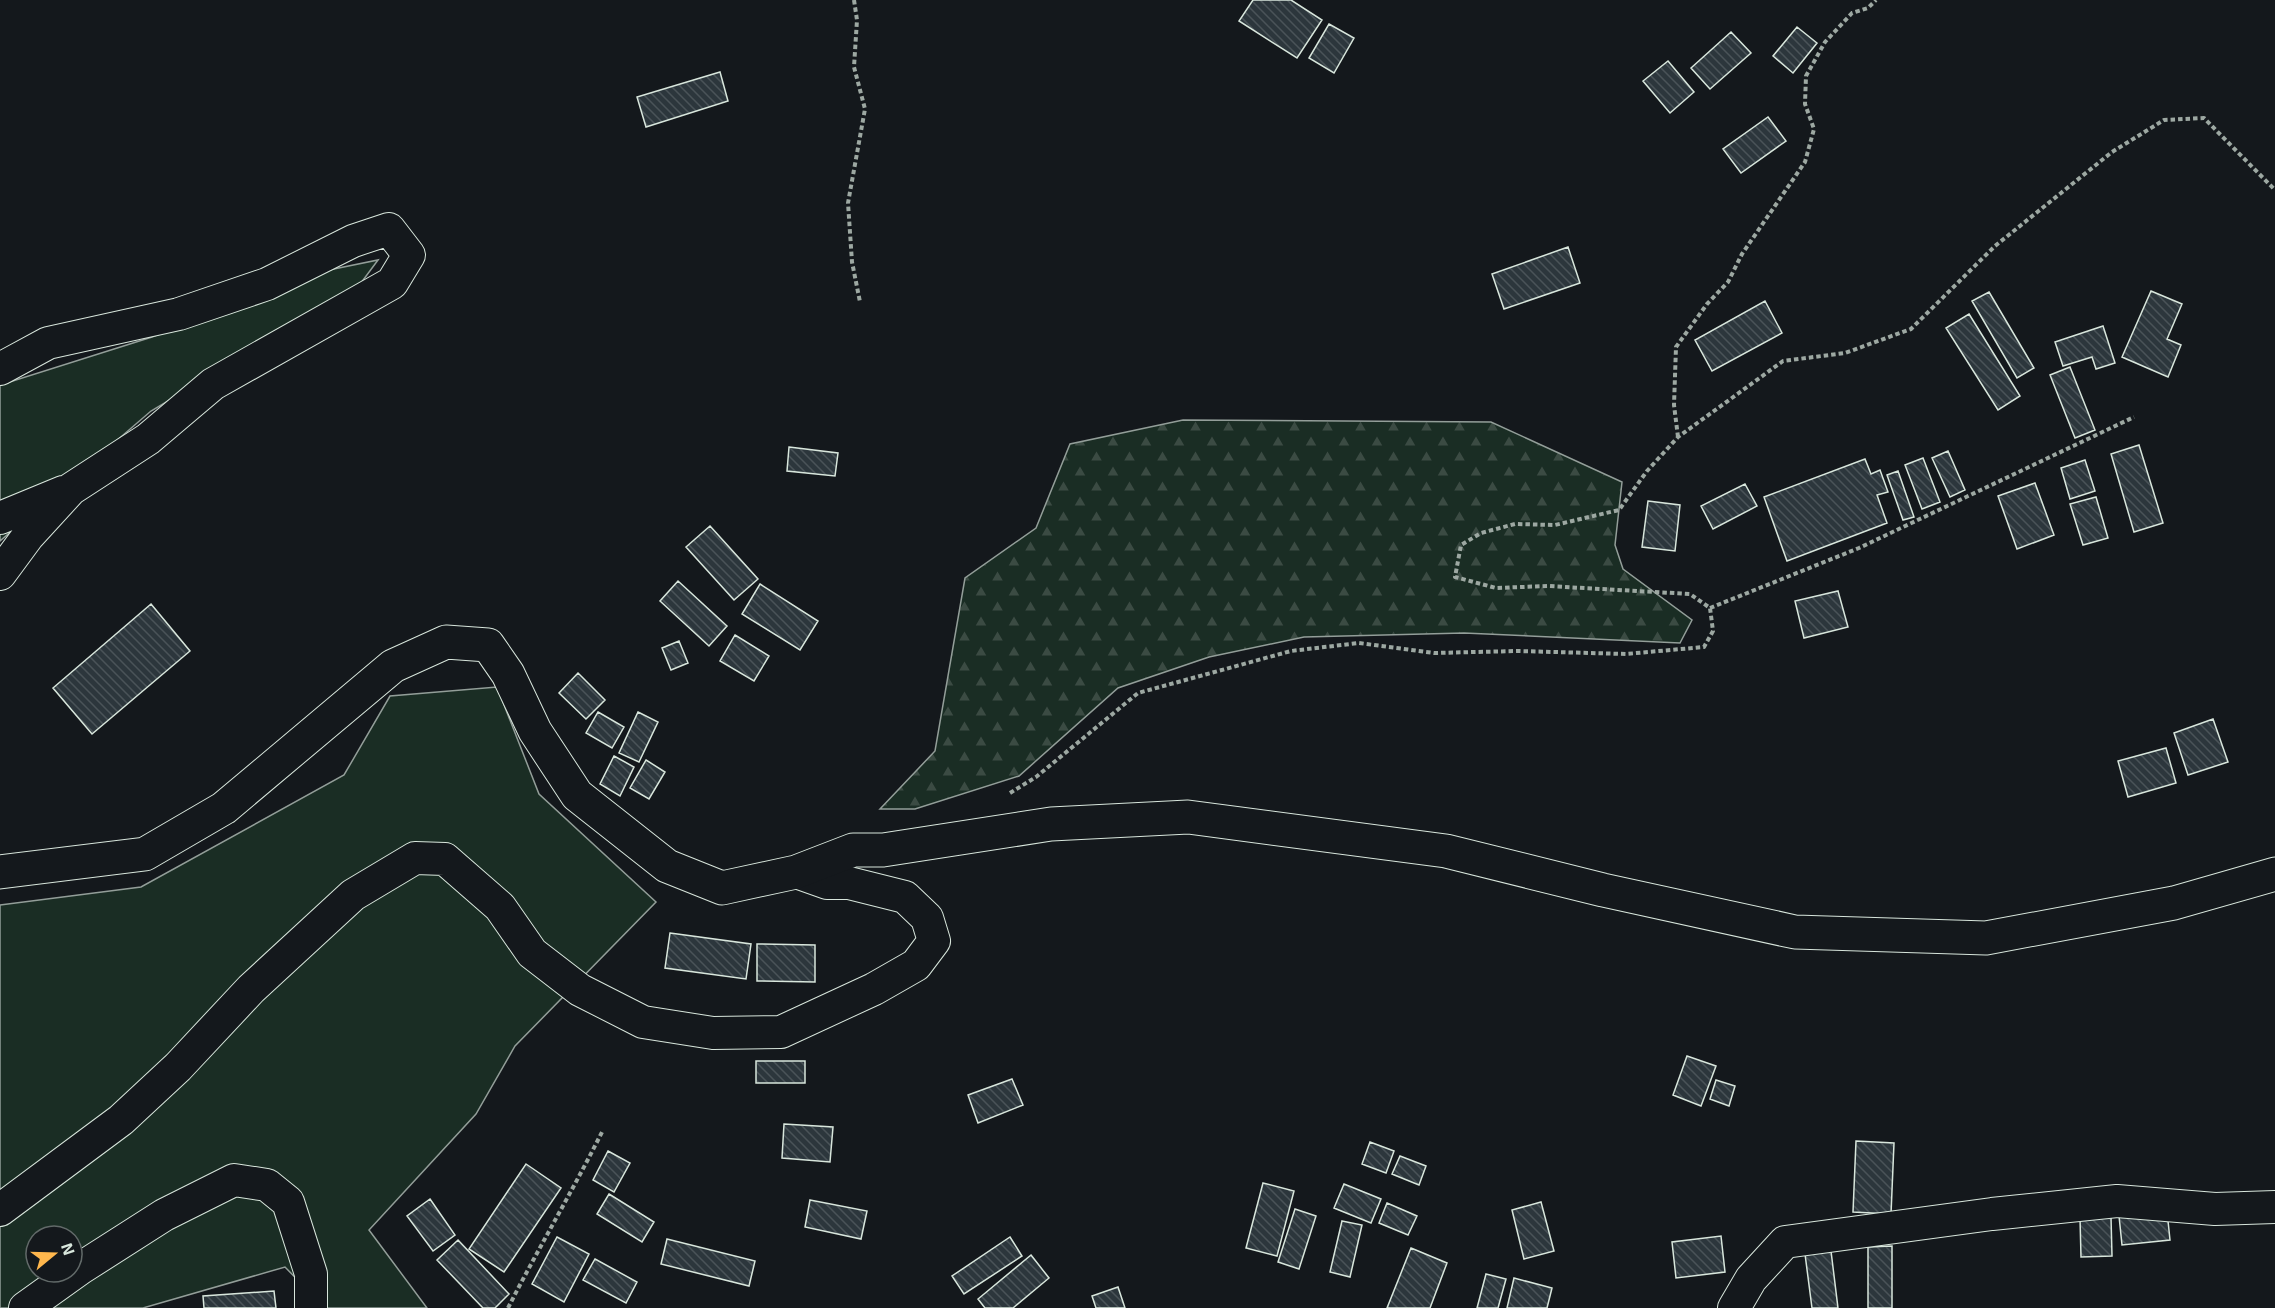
<svg xmlns="http://www.w3.org/2000/svg" width="2275" height="1308" font-family="'Exo 2',sans-serif">
  <style>
    .green { fill: #1a2d24; stroke: #939e99; stroke-width: 1.5; fill-rule: evenodd }
    .forest { fill: url(#forest-firs); stroke: #939e99; stroke-width: 1.5 }
    .building { fill: url(#building-back-hatch); stroke: #d8e6dc; stroke-width: 1.5 }
    .lines { fill: none; stroke-linecap: round; stroke-linejoin: round }
    .minor-casing { stroke: #d8e6dc; stroke-width: 34 }
    .primary-casing { stroke: #d8e6dc; stroke-width: 35 }
    .path { stroke: #9da8a2; stroke-width: 4; stroke-dasharray: 4.5 3; stroke-linecap: butt }
    .minor { stroke: #14181c; stroke-width: 32 }
    .primary { stroke: #14181c; stroke-width: 33 }
  </style>
  <defs>
    <pattern id="forest-firs" width="22" height="20" patternUnits="userSpaceOnUse" patternTransform="scale(1.5)"><rect width="22" height="20" fill="#1a2d24"/><path d="M5 1l3.5 6h-7zM16 11l3.5 6h-7z" fill="#3b4b43"/></pattern>
    <pattern id="building-back-hatch" width="6" height="6" patternUnits="userSpaceOnUse" patternTransform="scale(1.5)"><rect width="6" height="6" fill="#2c363c"/><path d="M-1 5l2 2M0 0l6 6M5-1l2 2" fill="none" stroke="#4a5358"/></pattern>
  </defs>
  <rect width="100%" height="100%" fill="#14181c"/>
  <path class="green" d="M378 260 358 287 151 411 0 541V385L152 337 329 270Z
    M497 687 539 794 656 902 515 1046 476 1114 369 1230 427 1308H325L285 1267 143 1308H0V905L141 887 344 775 390 696ZM36 1236H72V1272H36Z"/>
  <path class="forest" d="M1183 420 1491 422 1622 482 1615 545 1623 569 1692 620 1680 643 1464 633 1304 637 1209 657 1118 688 1019 776 915 809H880L935 751 965 578 1036 528 1070 444Z"/>
  <path class="building" d="M1253 0H1291L1322 20 1297 58 1239 21Z
    M1329 24 1354 38 1334 73 1309 58Z
    M1797 27 1817 43 1793 73 1773 56Z
    M1731 32 1751 53 1710 89 1691 68Z
    M1668 61 1694 92 1670 113 1643 81Z
    M720 72 728 101 646 127 637 97Z
    M1768 117 1786 141 1741 173 1723 149Z
    M1568 247 1580 283 1504 309 1492 274Z
    M2151 291 2182 304 2167 339 2181 345 2168 377 2122 357Z
    M1989 292 2034 368 2017 378 1972 301Z
    M1765 301 1782 333 1712 371 1695 340Z
    M1969 314 2020 396 1998 410 1946 328Z
    M2103 326 2115 363 2096 369 2092 357 2063 366 2055 342Z
    M2070 367 2095 430 2075 438 2050 375Z
    M2139 445 2163 523 2134 532 2111 454Z
    M789 447 838 453 835 476 787 471Z
    M1948 451 1965 490 1950 497 1932 458Z
    M1923 458 1940 502 1922 509 1905 465Z
    M1865 459 1871 474 1880 470 1888 492 1877 495 1887 523 1787 561 1764 497Z
    M2085 460 2095 491 2070 499 2061 468Z
    M1898 471 1914 517 1903 520 1887 475Z
    M2035 483 2054 535 2017 549 1998 496Z
    M1745 484 1757 506 1713 529 1701 506Z
    M2096 497 2108 538 2083 545 2070 504Z
    M1648 501 1680 505 1675 551 1642 547Z
    M710 526 758 579 734 600 686 547Z
    M678 581 727 626 709 646 660 601Z
    M760 584 818 621 800 650 742 614Z
    M1838 591 1848 627 1804 638 1795 601Z
    M151 604 190 651 92 734 53 688Z
    M735 635 769 656 754 681 720 661Z
    M679 641 688 663 671 670 662 648Z
    M578 673 605 700 586 719 559 693Z
    M598 712 624 727 612 748 586 733Z
    M638 712 658 722 639 762 619 753Z
    M2213 719 2228 762 2188 775 2174 733Z
    M2166 748 2176 783 2128 797 2118 761Z
    M614 756 634 767 620 796 600 784Z
    M646 760 665 772 649 799 630 788Z
    M670 933 751 944 746 979 665 968Z
    M757 944 815 945V982L757 981Z
    M1687 1056 1716 1066 1701 1106 1673 1095Z
    M756 1061H805V1083H756Z
    M1012 1079 1023 1105 978 1123 968 1095Z
    M1716 1080 1735 1086 1729 1106 1710 1099Z
    M784 1124 833 1127 830 1162 782 1158Z
    M1856 1141 1894 1143 1891 1214 1853 1212Z
    M1370 1142 1394 1151 1386 1173 1362 1164Z
    M608 1151 630 1163 614 1192 593 1180Z
    M1400 1156 1426 1166 1419 1185 1392 1174Z
    M526 1164 561 1188 504 1272 469 1249Z
    M1263 1183 1294 1191 1277 1256 1246 1248Z
    M1344 1184 1381 1199 1371 1223 1334 1208Z
    M609 1194 654 1222 642 1242 597 1214Z
    M430 1199 455 1235 433 1251 407 1216Z
    M810 1200 867 1211 861 1239 805 1227Z
    M1541 1202 1554 1251 1524 1259 1512 1210Z
    M1387 1203 1417 1216 1408 1235 1379 1223Z
    M1295 1209 1316 1216 1299 1269 1278 1262Z
    M2167 1211 2170 1240 2122 1245 2119 1216Z
    M2111 1217 2112 1256 2081 1257 2080 1218Z
    M1342 1221 1362 1225 1350 1277 1330 1272Z
    M1721 1236 1725 1272 1676 1278 1672 1242Z
    M557 1237 589 1254 564 1302 532 1284Z
    M1010 1237 1022 1256 964 1294 952 1276Z
    M667 1239 755 1261 749 1286 661 1264Z
    M458 1240 509 1294 495 1308H483L437 1260Z
    M1892 1246V1308H1868V1247Z
    M1411 1248 1447 1263 1430 1308H1387Z
    M1831 1251 1838 1308H1812L1805 1254Z
    M1031 1255 1049 1278 1013 1308H985L978 1299Z
    M595 1259 637 1282 626 1303 583 1280Z
    M1486 1274 1506 1279 1498 1308H1477Z
    M1514 1278 1552 1288 1547 1308H1507Z
    M1118 1287 1125 1308H1096L1092 1296Z
    M274 1291 276 1308H204L203 1296Z"/>
  <g class="lines">
    <g class="minor-casing">
      <path id="minor" d="M0 369 48 343 179 314 267 284 353 241 389 229 409 255 392 283 213 384 148 439 71 489 28 536 0 574
        M0 518 63 492
        M0 1210 121 1120 178 1067 251 989 353 895 415 858 445 859 500 907 532 953 580 990 643 1022 713 1033 781 1032 874 989 916 965 934 941 927 918 905 897 849 883H827L796 872
        M25 1308 81 1268 164 1215 234 1180 267 1185 288 1202 311 1274V1308
        M1734 1308 1751 1279 1785 1242 1992 1214 2117 1201 2215 1209 2275 1207"/>
    </g>
    <g class="primary-casing">
      <path id="primary" d="M0 872 145 854 224 808 393 666 446 642 488 645 508 674 535 731 577 795 667 866 722 888 796 872 853 850H883L1051 824 1188 817 1446 851 1603 890 1795 932 1986 938 2174 903 2275 874"/>
    </g>
    <path class="path" d="M854 0 857 20 854 67 865 109 848 203 852 262 860 302
      M1678 437 1674 405 1676 347 1707 304 1728 282 1742 254 1805 162 1814 129 1805 104 1806 76 1825 42 1852 13 1868 8 1876 0
      M1710 608 1859 548 2134 417
      M1010 793 1036 777 1138 693 1291 651 1359 643 1434 653 1518 651 1626 654 1704 647 1713 631 1710 608 1690 594 1548 586 1496 588 1455 577 1461 545 1481 533 1515 524 1555 525 1619 510 1647 471 1678 437 1783 361 1845 353 1911 329 1995 246 2112 152 2164 120 2204 118 2275 190
      M508 1308C538 1249 572 1192 602 1132"/>
    <use href="#minor" class="minor"/>
    <use href="#primary" class="primary"/>
  </g>
  <g transform="translate(54 1254) rotate(71)"><circle r="28" fill="#14181c" stroke="#626a69" stroke-width="1.5"/>
  <path d="M0-4.5L10 22L0 15L-10 22Z" fill="#ffb74d"/>
  <text y="-9" font-size="16" font-weight="bold" text-anchor="middle" fill="#d8e6dc">N</text>
  </g>
</svg>
